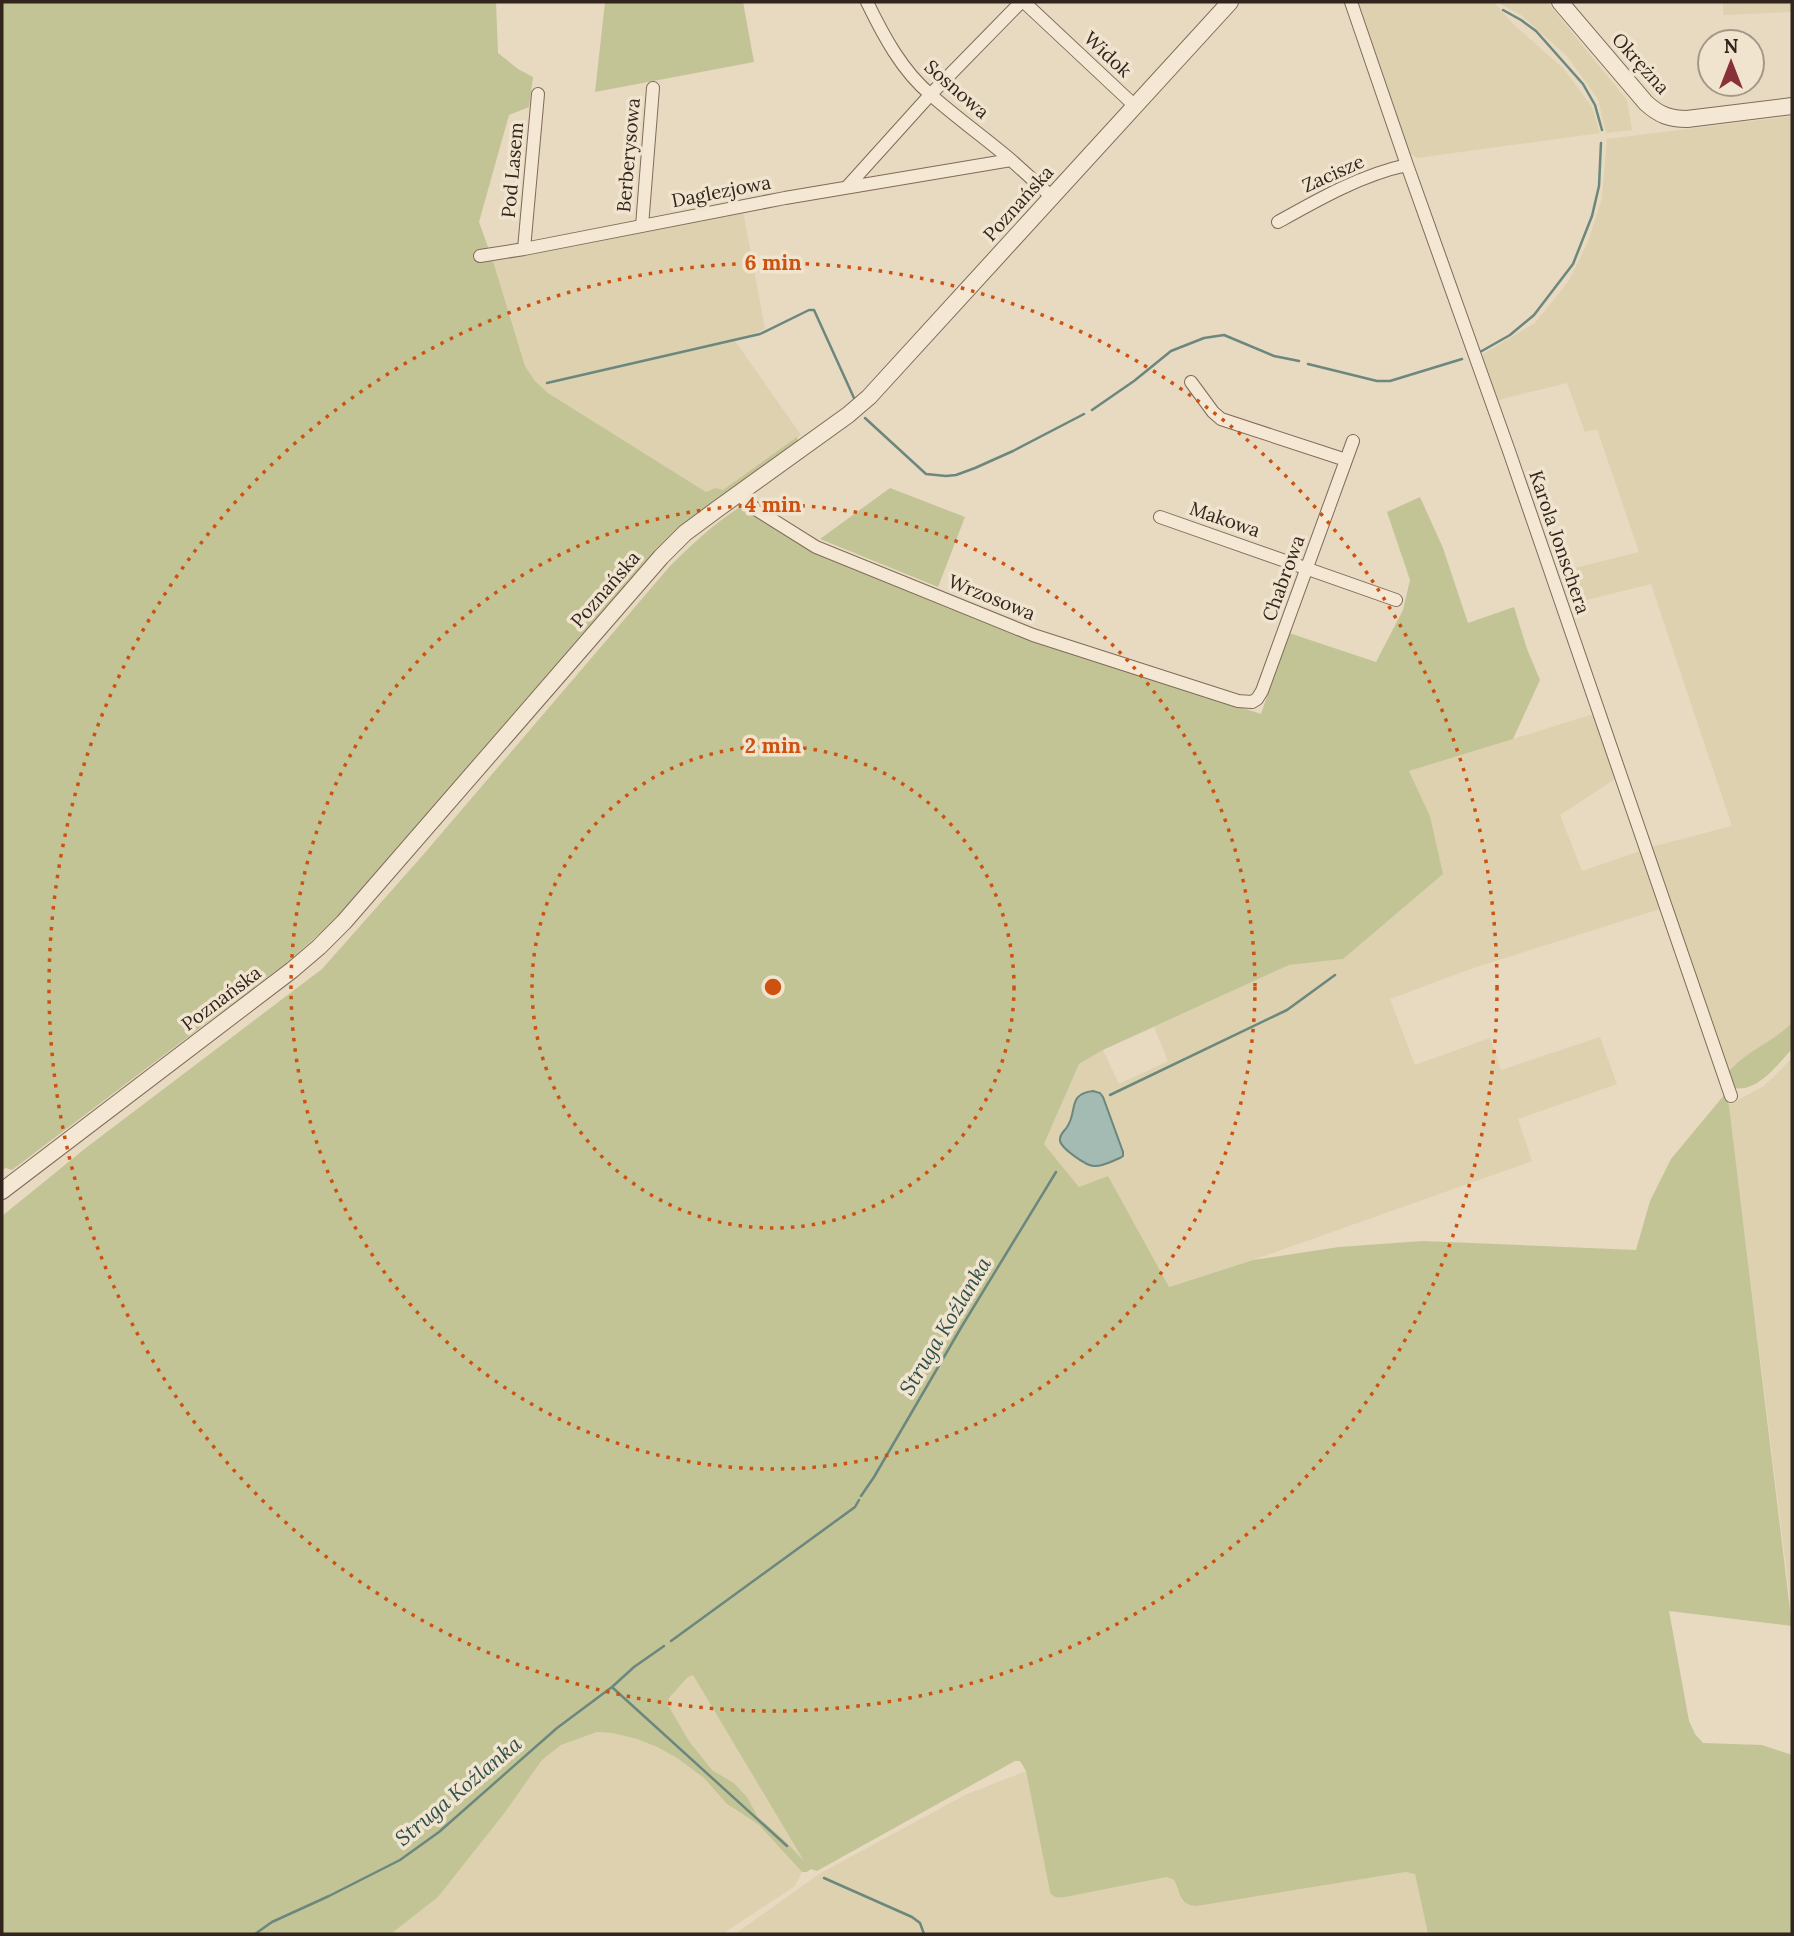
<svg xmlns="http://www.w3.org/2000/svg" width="1794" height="1936" font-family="Lora,serif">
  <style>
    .farmland { fill: #ddd1af }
    .green { fill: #c3c496; fill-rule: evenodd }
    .water { fill: #a3bbb2; stroke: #6b877e; stroke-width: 2 }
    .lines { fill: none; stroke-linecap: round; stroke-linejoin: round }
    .stream { stroke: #6b877e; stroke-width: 2.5 }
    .minor-casing { stroke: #7f6b5a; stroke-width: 14 }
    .tertiary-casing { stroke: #7f6b5a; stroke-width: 18 }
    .minor { stroke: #f4e7d3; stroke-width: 12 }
    .tertiary { stroke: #f4e7d3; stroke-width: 16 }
    .ring { fill: none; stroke: #cd510f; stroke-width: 3.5; stroke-dasharray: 3.5 7 }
    .labels { text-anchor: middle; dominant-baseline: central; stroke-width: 7; stroke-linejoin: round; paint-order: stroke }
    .street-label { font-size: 19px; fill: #31251d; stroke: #f0e4cf }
    .water-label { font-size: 21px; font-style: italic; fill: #2e4f4a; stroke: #f0e4cf }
    .centre { fill: #cd510f; stroke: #f0e4cf; stroke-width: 3.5 }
    .ring-label { font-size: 21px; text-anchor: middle; font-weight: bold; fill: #cd510f; stroke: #f0e4cf; stroke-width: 7; stroke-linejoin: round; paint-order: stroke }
  </style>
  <rect width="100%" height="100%" fill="#e8d9c1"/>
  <path class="farmland" d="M1358 2H1494L1513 24 1563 68 1592 107 1600 133 1417 158 1409 153Z
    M1497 2H1547L1627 100 1632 130 1606 133 1598 99 1567 56 1521 15Z
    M1723 2H1792V12L1723 15Z
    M1792 116V1023L1784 1030 1733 1065 1726 1074 1651 847 1732 826 1651 584 1570 604 1559 572 1639 552 1597 429 1585 432 1567 383 1498 400 1482 360 1483 354 1535 323 1568 282 1588 242 1602 198 1607 139Z
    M743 211 765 329 735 341 801 435 723 491 715 488 706 492 548 393 535 381 525 366 493 261Z
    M1594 714 1615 779 1560 815 1582 871 1640 851 1660 909 1467 970 1390 999 1415 1065 1490 1038 1501 1070 1600 1037 1617 1084 1518 1119 1532 1161 1253 1260 1168 1287 1108 1177 1079 1187 1044 1144 1079 1064 1103 1050 1119 1084 1168 1061 1154 1027 1289 965 1343 959 1430 816 1409 771Z
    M1792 1058V1616L1729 1105 1764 1086Z
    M693 1675 807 1865 758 1817 747 1797 734 1783 711 1769 689 1741 668 1705 669 1698 688 1677Z
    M597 1732 612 1733 637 1739 657 1747 677 1758 704 1778 735 1810 759 1825 788 1856 802 1872 795 1886 722 1934H391L438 1897 503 1815 542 1760 561 1745Z
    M1026 1771 1050 1892 1065 1897 1167 1877 1174 1880 1182 1901 1197 1906 1406 1872 1415 1873 1428 1934H735L819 1874 965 1795Z"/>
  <path class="green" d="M2 2H496L498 53 518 69 533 77 529 107 509 115 479 222 493 261 525 366 535 381 548 393 706 492 715 488 723 490 797 437 799 444 649 560 602 612 333 922 287 962 12 1170 6 1168 2 1170Z
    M605 2H743L754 62 595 92Z
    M890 488 965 517 938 587 820 539Z
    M1420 497 1443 548 1468 623 1514 607 1527 649 1540 680 1513 739 1409 771 1430 816 1443 874 1343 959 1289 965 1103 1050 1079 1064 1044 1144 1079 1187 1108 1176 1169 1287 1253 1260 1339 1247 1422 1241 1636 1250 1650 1201 1671 1159 1725 1094 1729 1105 1792 1626 1669 1611 1689 1721 1695 1734 1703 1743 1762 1745 1792 1755V1934H1428L1415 1874 1406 1872 1197 1906C1178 1905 1181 1893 1174 1880L1167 1877 1065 1897C1059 1898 1053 1898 1050 1892L1026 1771 1020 1761H1015L817 1871 811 1869 807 1872H802L759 1825 727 1804 704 1778 677 1758 657 1747 637 1739 612 1733 597 1732 561 1745 542 1760 503 1815 438 1897 391 1934H2V1216L87 1147 322 969 423 855 670 566C692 544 717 521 743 505L813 551 1030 639 1261 714 1289 633 1376 662 1403 610 1410 580 1387 512ZM693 1675 804 1861 785 1841 758 1817 747 1797 734 1783 712 1770 689 1741 668 1705 669 1698 688 1677Z
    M1792 1023V1049C1777 1065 1758 1092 1734 1088L1726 1074C1743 1053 1772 1042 1792 1023Z"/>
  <path class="water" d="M1093 1091 1100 1093 1103 1097 1123 1152V1156L1120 1158C1112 1161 1102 1167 1094 1166 1086 1166 1061 1148 1060 1141 1059 1134 1064 1132 1067 1127 1078 1111 1067 1094 1093 1091Z"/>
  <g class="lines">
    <path class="stream" d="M1503 10 1521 20 1536 31 1583 84 1595 105 1602 130
      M1480 352 1510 335 1534 315 1573 264 1592 216 1599 186 1601 143
      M1308 364 1377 381H1390L1462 359
      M547 383 760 334 809 310H814L854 398
      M1092 410 1134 381 1171 351 1204 338 1224 335 1274 356 1299 361
      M865 418 926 474 946 476 956 475 975 468 1013 451 1084 414
      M1110 1095 1287 1010 1335 975
      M861 1496 874 1477 962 1326 1056 1172
      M671 1641 855 1507 859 1500
      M613 1688 787 1846
      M824 1878 912 1917 920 1923 924 1934
      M255 1934 272 1922 329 1896 400 1860 439 1832 557 1728 612 1687 634 1667 664 1646"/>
    <g class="minor-casing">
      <path id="minor" d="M867 2C883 35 902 71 931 95 957 118 985 138 1011 160
        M1024 2 1135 106
        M1351 2 1407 165 1509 451 1731 1096
        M847 187 930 95 1021 2
        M1278 222C1319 199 1361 175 1407 165
        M642 226 653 88
        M524 249 538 94
        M480 256 524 249 785 198 1011 160 1052 197
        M1191 382 1213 412 1221 419 1346 460
        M738 494 757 510 816 547 1033 635 1238 701 1252 702 1257 699 1262 691 1353 441
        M1160 517 1396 600"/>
    </g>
    <g class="tertiary-casing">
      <path id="tertiary" d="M1560 2 1646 103C1659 115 1670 119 1687 119L1792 106
        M2 1191 292 970 319 947 344 922 661 557 685 533 716 510 848 415 869 397 1230 2"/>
    </g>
    <use href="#minor" class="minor"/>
    <use href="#tertiary" class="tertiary"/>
  </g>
  <g class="ring">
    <circle cx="773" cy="987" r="241"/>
    <circle cx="773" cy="987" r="482"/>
    <circle cx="773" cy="987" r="724"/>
  </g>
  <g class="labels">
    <g class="street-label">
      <text transform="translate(1108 54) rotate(43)">Widok</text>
      <text transform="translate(1641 63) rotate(48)">Okrężna</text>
      <text transform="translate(957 89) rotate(41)">Sosnowa</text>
      <text transform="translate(628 155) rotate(-85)">Berberysowa</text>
      <text transform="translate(512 170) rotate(-85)">Pod Lasem</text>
      <text transform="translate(1333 173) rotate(-24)">Zacisze</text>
      <text transform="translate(721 191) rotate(-11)">Daglezjowa</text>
      <text transform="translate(1018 203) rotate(-48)">Poznańska</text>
      <text transform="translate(1225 519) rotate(19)">Makowa</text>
      <text transform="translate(1560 542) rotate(71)">Karola Jonschera</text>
      <text transform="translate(1283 578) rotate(-70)">Chabrowa</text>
      <text transform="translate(605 589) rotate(-49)">Poznańska</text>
      <text transform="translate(992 597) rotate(22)">Wrzosowa</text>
      <text transform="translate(221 998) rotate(-37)">Poznańska</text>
    </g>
    <g class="water-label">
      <text transform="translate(945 1326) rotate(-59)">Struga Koźlanka</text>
      <text transform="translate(458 1791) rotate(-40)">Struga Koźlanka</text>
    </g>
  </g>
  <circle cx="773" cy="987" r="10" class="centre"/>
  <g class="ring-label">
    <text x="773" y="270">6 min</text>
    <text x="773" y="512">4 min</text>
    <text x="773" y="753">2 min</text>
  </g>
  <rect width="1794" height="1936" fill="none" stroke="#31251d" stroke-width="7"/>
  <g transform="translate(1731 63)"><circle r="33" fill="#f0e4cf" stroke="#a49888" stroke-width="2"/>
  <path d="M0-5L12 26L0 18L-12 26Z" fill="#883139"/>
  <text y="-10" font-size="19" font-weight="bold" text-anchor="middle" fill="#31251d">N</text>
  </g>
</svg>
